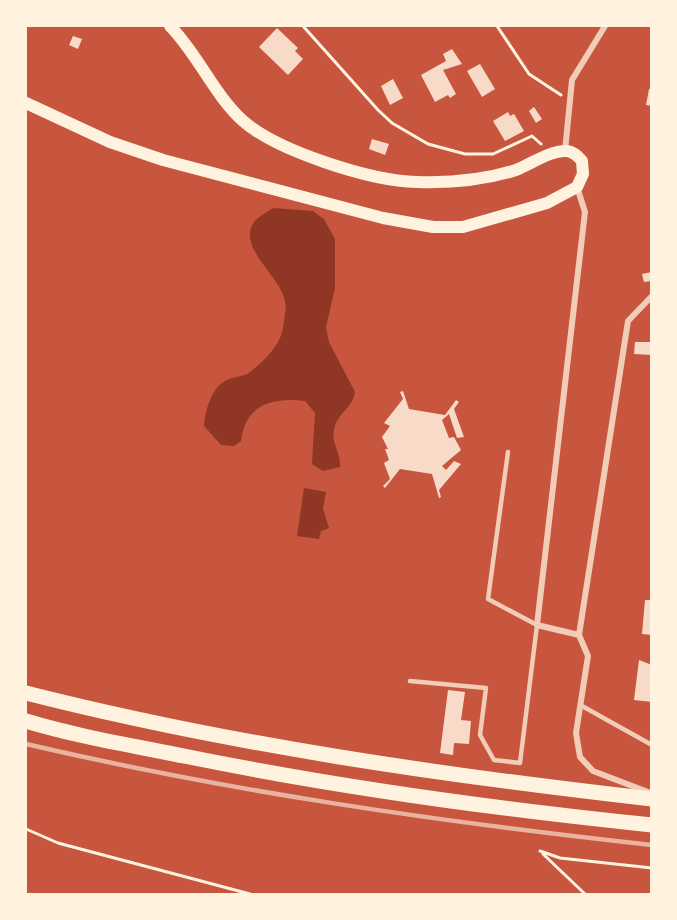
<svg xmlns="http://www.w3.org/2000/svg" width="677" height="920" font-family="'Open Sans',sans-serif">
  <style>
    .water { fill: #8f3625 }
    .building { fill: #f7dbc8 }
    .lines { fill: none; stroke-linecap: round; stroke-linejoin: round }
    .path { stroke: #fff3e0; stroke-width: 3 }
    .service { stroke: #f1ccb7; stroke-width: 4.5 }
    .minor { stroke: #f1ccb7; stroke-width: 6 }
    .secondary { stroke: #fff3e0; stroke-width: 12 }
    .primary { stroke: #fff3e0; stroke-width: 15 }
    .rail { stroke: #e9b49f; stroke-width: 4.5 }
  </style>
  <rect width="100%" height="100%" fill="#c8553d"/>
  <path class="water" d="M273 208 313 211 324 219 335 239V288L326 327 329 342 355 392C353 408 336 414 334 430 331 443 341 453 340 467L323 471 312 464 315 413 305 401C272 397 245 405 241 441L234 446 221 445 204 426C205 411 211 389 225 381 231 377 240 377 247 374 257 368 274 351 279 340 283 333 284 322 285 313 293 282 234 251 254 222 258 217 267 212 273 208Z
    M304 488 326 492 323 509 329 528 321 531 319 539 297 536Z"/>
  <path class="building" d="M277 28 298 48 295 51 303 59 288 75 259 47Z
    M73 36 82 39 78 49 69 45Z
    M452 49 462 64 443 70 456 94 450 98 448 95 435 102 421 75 446 61 443 54Z
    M480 64 495 89 482 97 467 71Z
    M393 79 403 98 390 105 381 86Z
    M649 89H652V106L646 105Z
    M534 107 542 119 536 123 529 111Z
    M508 112 510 116 514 114 524 131 505 141 493 121Z
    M372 139 389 144 385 155 369 149Z
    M652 272V281L644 282 642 274Z
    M635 342H652V355L634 354Z
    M403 391 409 409 445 415 456 400 459 402 454 409 464 437 457 438 449 414 442 420 449 438 454 437 461 450 442 466 446 470 454 461 461 464 439 490 441 497 439 498 432 474 400 469 385 488 383 486 390 479 384 463 389 460 385 449H388L382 437 390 426 384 423 403 399 400 392Z
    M645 600H652V635L642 634Z
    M639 660 652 665V702L634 700Z
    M448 690 465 692 461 720 471 721 469 744 454 743 453 755 440 753Z"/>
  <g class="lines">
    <path class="path" d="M303 26 378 110 392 123 428 144 465 154H493L532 136 541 144
      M497 26 529 74 561 95
      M26 829 58 843 250 894
      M540 851 560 858 652 868
      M543 854 585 894"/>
    <path class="service" d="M410 681 486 688 480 735 494 760 520 763 537 625 488 599 508 452
      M582 706 652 745"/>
    <path class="minor" d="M565 151 572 80 605 26
      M577 187 585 212 537 625 579 635 588 656 576 733 580 757 593 771 648 792
      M579 635 628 321 652 296"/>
    <path class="secondary" d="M26 103 110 142 163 160 383 218 433 227H463L547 203 577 187 583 174 582 161C578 156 574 152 567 151 551 150 531 164 516 170 485 180 449 183 417 182 371 181 276 151 242 120 213 93 197 53 170 26"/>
    <path class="primary" d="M26 693C231 745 441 775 652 799
      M26 721C79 737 135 746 189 757 342 788 496 809 652 825"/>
    <path class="rail" d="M26 744C232 792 441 822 652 845"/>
  </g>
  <rect width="677" height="920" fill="none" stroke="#fff3e0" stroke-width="54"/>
</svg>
